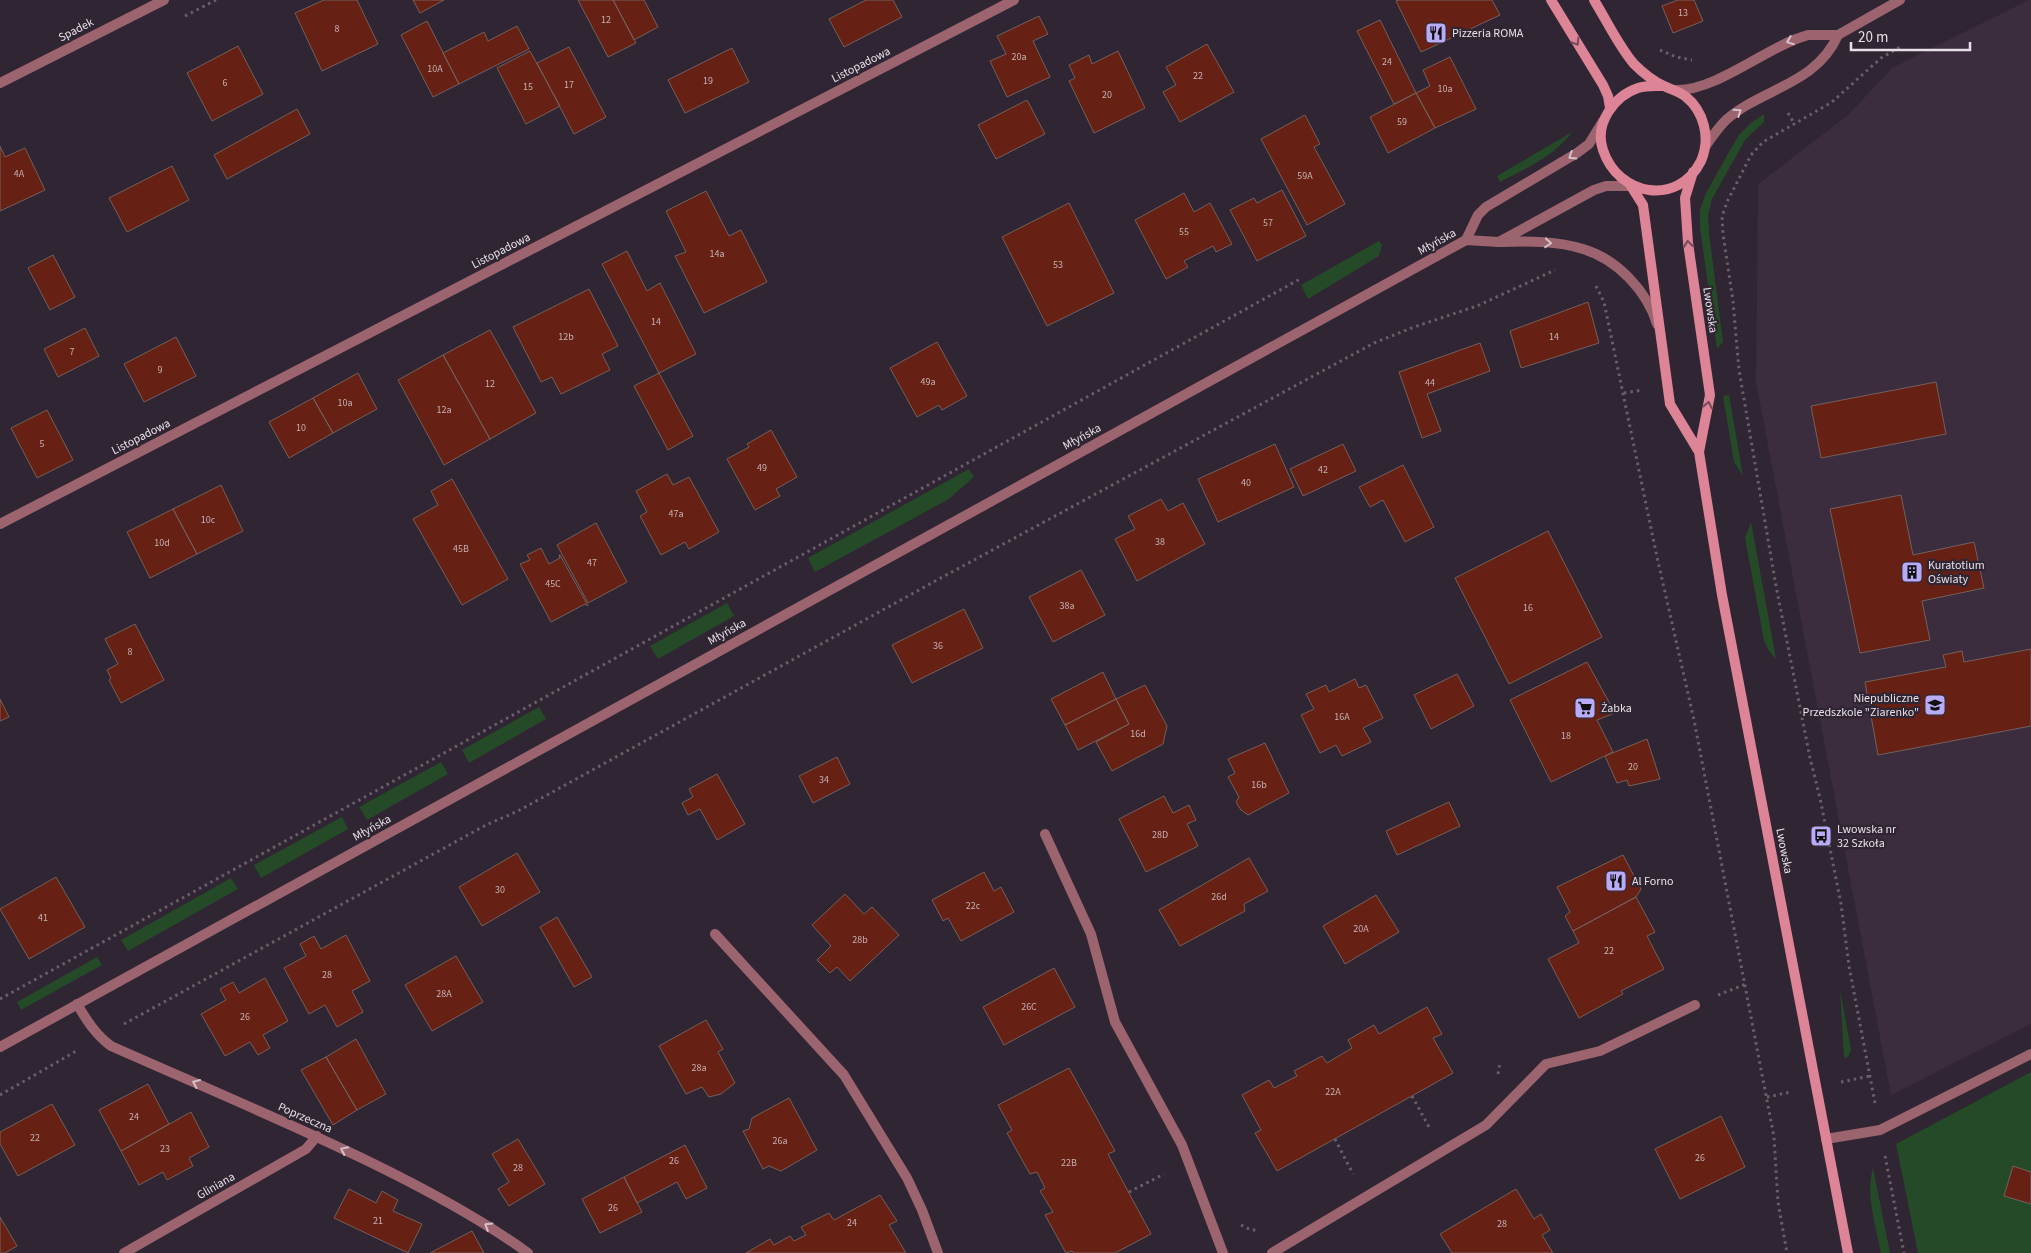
<svg xmlns="http://www.w3.org/2000/svg" width="2031" height="1253" font-family="'Source Sans 3',sans-serif">
  <style>
    .built { fill: #3b2c3e }
    .green { fill: #254a27 }
    .building { fill: #672014; stroke: #74605c }
    .lines { fill: none; stroke-linecap: round; stroke-linejoin: round }
    .path { stroke: #695f6a; stroke-width: 3; stroke-dasharray: 2.5 4; stroke-linecap: butt }
    .service { stroke: #9c646f; stroke-width: 10 }
    .minor { stroke: #9c646f; stroke-width: 10 }
    .tertiary { stroke: #9c646f; stroke-width: 10 }
    .secondary { stroke: #de8497; stroke-width: 10 }
    .oneway { stroke: #d4c1ca }
    .oneway2 { stroke: #764b5a }
    .labels { text-anchor: middle; dominant-baseline: central; stroke-width: 4.5; stroke-linejoin: round; paint-order: stroke }
    .number-label { font-size: 10px; fill: #c7b0b3 }
    .street-label { font-size: 12px; fill: #e7e0e8; stroke: #302532 }
    .poi-label { font-size: 12px; fill: #e7e0e8; stroke: #302532; text-anchor: start }
  </style>
  <rect width="100%" height="100%" fill="#302532"/>
  <path class="built" d="M2029 0H2031V1024L1891 1095 1756 382 1758 184 1848 115 1892 68Z"/>
  <path class="green" d="M1764 114V122L1745 140 1712 199 1708 215 1709 233 1723 342 1717 349 1700 228V210L1705 195 1730 150 1739 135 1751 123Z
    M1572 132C1554 157 1526 168 1500 182L1497 176Z
    M1379 241 1382 245 1379 256 1308 299 1301 285Z
    M1729 395 1743 476 1734 462 1723 396Z
    M969 469 974 477 949 499 815 572 808 558Z
    M1751 522 1776 659 1769 651 1764 641 1745 538Z
    M727 603 734 616 658 659 650 646Z
    M539 707 546 719 469 763 462 750Z
    M441 762 448 774 367 820 359 807Z
    M342 817 348 829 261 878 254 865Z
    M231 878 238 889 128 951 121 940Z
    M97 957 102 965 21 1010 17 1002Z
    M1840 989 1851 1050 1848 1057 1844 1058Z
    M2031 1072V1253H1918L1896 1144Z
    M1873 1168 1890 1253H1881C1876 1226 1865 1195 1873 1168Z"/>
  <path class="building" d="M324 0H357L378 44 322 71 295 13Z
    M413 0H444L420 13Z
    M578 0H613L636 43 608 57Z
    M613 0H644L658 27 634 40Z
    M866 0H893L902 17 844 47 829 19Z
    M1399 0H1492L1500 15 1421 52 1396 1Z
    M1678 0H1694L1703 21 1673 33 1662 6Z
    M1039 16 1048 34 1033 41 1050 77 1007 97 990 61 1006 54 997 36Z
    M1380 20 1416 93 1394 104 1357 31Z
    M427 21 459 84 433 97 401 35Z
    M517 26 529 49 459 84 443 53 484 32 488 41Z
    M1207 44 1234 92 1180 122 1163 92 1176 85 1166 67Z
    M238 46 263 94 212 121 187 73Z
    M569 47 606 117 574 134 537 63Z
    M732 48 749 82 685 113 668 80Z
    M530 51 560 106 526 124 497 68Z
    M1118 51 1145 108 1094 133 1069 81 1075 78 1069 65 1089 55 1092 64Z
    M1450 57 1476 109 1435 128 1416 93 1430 86 1423 70Z
    M1416 93 1435 128 1388 153 1370 117Z
    M1027 100 1045 134 996 159 978 125Z
    M297 109 310 134 227 179 214 155Z
    M1305 115 1320 144 1314 147 1345 204 1307 225 1261 139Z
    M0 146 5 157 25 148 45 190 0 211Z
    M172 166 189 200 127 232 109 198Z
    M1282 190 1306 236 1257 261 1230 210 1254 198 1257 203Z
    M706 191 729 236 741 230 767 282 704 313 675 256 686 252 666 211Z
    M1184 193 1194 212 1210 203 1232 244 1216 252 1213 246 1184 261 1188 267 1166 279 1135 220Z
    M1069 203 1114 293 1047 326 1002 237Z
    M627 251 647 291 660 283 696 354 659 373 602 264Z
    M53 255 75 297 50 310 28 268Z
    M589 289 618 346 602 354 610 370 561 394 552 377 541 382 513 327Z
    M1588 302 1599 343 1521 368 1510 331Z
    M85 328 99 356 58 377 44 349Z
    M490 330 536 413 490 439 443 355Z
    M176 337 196 376 144 402 124 364Z
    M937 342 967 396 942 410 939 405 917 417 890 368Z
    M1480 343 1490 371 1427 394 1441 431 1422 438 1399 372Z
    M443 355 490 439 444 465 398 380Z
    M358 373 377 409 333 433 313 398Z
    M659 373 693 436 668 450 634 386Z
    M1936 382 1946 434 1821 458 1811 406Z
    M313 398 333 433 289 458 269 422Z
    M47 410 73 460 37 478 11 428Z
    M771 430 797 477 776 489 780 496 755 510 727 459 749 447 747 444Z
    M1275 444 1294 487 1218 522 1198 479Z
    M1343 444 1356 471 1303 496 1290 469Z
    M1403 465 1434 527 1405 542 1383 500 1370 507 1359 487Z
    M667 474 673 485 689 477 719 532 689 549 685 542 661 555 640 516 647 512 636 491Z
    M452 479 508 579 462 605 413 519 438 505 431 491Z
    M221 485 243 531 197 554 173 509Z
    M1901 495 1913 555 1974 542 1984 588 1922 601 1930 640 1860 653 1830 509Z
    M1161 499 1168 511 1183 503 1205 544 1137 581 1115 539 1135 529 1128 516Z
    M173 509 197 554 150 578 127 532Z
    M596 523 627 582 588 603 557 545Z
    M1548 531 1602 637 1509 684 1455 578Z
    M541 548 549 564 560 558 559 555H560L588 606 585 604 551 622 520 564 530 560 527 555Z
    M1081 570 1105 615 1053 642 1029 597Z
    M964 609 983 648 912 683 892 645Z
    M135 624 164 680 121 703 109 680 111 678 107 670 118 664 105 639Z
    M2031 649V726L1878 755 1865 682 1946 667 1943 655 1962 651 1964 662Z
    M1587 662 1615 713 1597 720 1613 752 1551 782 1510 700Z
    M1103 672 1116 699 1065 725 1051 699Z
    M1457 674 1474 706 1431 729 1414 695Z
    M1355 679 1359 688 1366 685 1383 718 1363 728 1371 742 1342 756 1336 745 1320 753 1301 715 1314 709 1306 694 1326 685 1329 692Z
    M1145 685 1167 726 1163 744 1112 771 1096 742 1129 724 1116 699Z
    M0 699 9 717 0 721Z
    M1116 699 1129 724 1078 750 1065 725Z
    M1647 739 1660 779 1629 786 1627 780 1617 783 1605 756Z
    M1265 743 1289 793 1248 815 1241 810 1236 802 1239 797 1228 777 1235 773 1228 759Z
    M837 757 850 784 813 803 799 776Z
    M717 774 745 824 717 840 700 809 688 815 682 803 693 797 689 789Z
    M1164 796 1173 813 1189 805 1196 820 1187 824 1198 846 1146 872 1119 819Z
    M1449 802 1460 826 1397 855 1386 831Z
    M517 853 540 892 482 926 459 887Z
    M1623 855 1641 889 1636 897 1573 931 1565 916 1570 912 1557 887Z
    M1249 858 1268 891 1244 904 1245 911 1180 946 1159 910Z
    M984 872 994 891 1001 887 1014 912 961 941 948 918 943 921 932 900Z
    M56 877 85 927 29 959 0 909Z
    M845 894 864 914 872 907 899 935 850 981 837 967 830 973 817 960 831 946 812 925Z
    M1376 895 1399 932 1345 964 1323 926Z
    M1636 897 1655 932 1647 936 1664 969 1621 991 1623 994 1579 1018 1548 959 1579 943 1573 931Z
    M557 917 592 977 574 987 540 927Z
    M346 935 370 981 352 991 363 1012 337 1027 325 1005 309 1014 284 968 306 956 300 944 314 936 321 949Z
    M456 956 483 1002 432 1031 405 985Z
    M1054 968 1075 1007 1004 1045 983 1007Z
    M265 978 288 1021 263 1035 270 1048 258 1055 250 1042 225 1056 201 1014 226 1000 220 989 233 982 239 993Z
    M1427 1007 1442 1034 1433 1038 1453 1073 1277 1171 1255 1133 1261 1130 1242 1095 1269 1080 1274 1088 1297 1076 1294 1071 1322 1056 1327 1063 1352 1048 1348 1040 1374 1025 1379 1034Z
    M706 1020 723 1049 718 1052 735 1083 721 1094 709 1097 702 1087 686 1094 659 1046Z
    M356 1039 386 1094 357 1110 326 1057Z
    M326 1057 357 1110 333 1125 301 1070Z
    M1069 1068 1115 1151 1108 1154 1151 1234 1115 1253H1074L1072 1251 1066 1253 1045 1215 1053 1212 1040 1191 1045 1188 1037 1172 1030 1174 1007 1133 1012 1130 998 1105Z
    M148 1084 169 1124 121 1151 99 1110Z
    M789 1098 817 1150 781 1171 769 1166 763 1169 743 1131 749 1129 752 1118Z
    M52 1104 75 1145 18 1176 0 1144V1132Z
    M191 1112 209 1147 189 1158 193 1166 167 1180 163 1172 139 1185 121 1151Z
    M1721 1116 1745 1167 1680 1199 1655 1149Z
    M518 1139 545 1184 509 1206 498 1189 509 1182 492 1154Z
    M685 1145 707 1188 686 1199 677 1182 637 1203 624 1177Z
    M2013 1166 2031 1172V1204L2004 1196Z
    M624 1177 642 1212 600 1233 582 1199Z
    M349 1189 376 1203 382 1191 398 1200 393 1211 422 1224 408 1253 334 1218Z
    M1516 1189 1534 1219 1541 1214 1550 1230 1542 1235 1553 1253H1452L1440 1234Z
    M880 1195 897 1221 889 1225 906 1253H746L770 1239 774 1245 790 1236 794 1241 806 1235 801 1227 829 1213 834 1220Z
    M0 1217 17 1246 5 1253H0Z
    M472 1231 484 1253H430Z"/>
  <g class="lines">
    <path class="path" d="M185 16 216 0
      M1660 50 1676 57 1692 60
      M1788 113 1794 123
      M1596 286 1604 302 1657 557 1694 720 1774 1137 1778 1202 1787 1253
      M1624 393 1643 390
      M1718 995 1746 984
      M0 999 1300 279
      M124 1024 486 825 518 811 939 579 1374 343 1414 327 1477 306 1555 270
      M1498 1074 1500 1063
      M1841 1082 1870 1076
      M0 1095 78 1050
      M1412 1096 1429 1127
      M1767 1097 1791 1092
      M1875 1103 1849 966 1841 904 1820 798 1810 758 1776 586 1739 370 1733 301 1723 234 1722 216 1728 200 1751 155 1763 142 1832 102 1881 58 1900 47
      M1335 1139 1353 1174
      M1885 1156 1904 1253
      M1129 1192 1164 1174
      M1241 1225 1251 1230H1259"/>
    <path class="service" d="M1045 834 1091 934 1115 1022 1182 1145 1223 1253
      M715 934 844 1075 907 1178 922 1210 938 1253
      M1272 1253 1486 1125 1546 1064 1600 1051 1695 1005"/>
    <path class="minor" d="M0 83 164 0
      M1676 90C1713 91 1760 53 1796 39L1808 35H1838L1900 0
      M1705 147C1711 138 1718 128 1726 120 1762 88 1816 85 1838 35
      M0 524 1014 0
      M77 1004C87 1021 96 1035 111 1046 199 1085 288 1122 374 1164 427 1190 480 1218 528 1253
      M1826 1139 1880 1130 2031 1054
      M124 1253 306 1149 317 1136"/>
    <path class="tertiary" d="M1466 240 1478 215 1486 207 1577 153 1589 144 1603 121
      M1502 242C1529 241 1557 241 1583 249 1617 259 1647 291 1657 324
      M0 1047 1466 240 1499 242 1594 190 1606 186H1631"/>
    <path class="secondary" d="M1551 0 1603 85 1608 96 1610 108
      M1594 0C1607 21 1618 45 1634 64 1643 73 1653 81 1664 86 1672 90 1678 91 1685 96 1704 111 1711 138 1701 161 1678 207 1618 196 1603 150 1594 124 1614 96 1638 88 1647 85 1656 86 1664 86
      M1693 172 1685 198 1688 243 1710 395 1699 452 1722 595 1848 1253
      M1631 186 1643 205 1670 404 1699 452"/>
  </g>
  <defs><path id="oneway-chevron" d="M-2-3.5L2.5 0L-2 3.5" fill="none" stroke-width="1.6" stroke-linecap="round" stroke-linejoin="round" transform="scale(1.25)"/></defs>
  <g class="oneway">
    <use href="#oneway-chevron" transform="translate(1790 41) rotate(159)"/>
    <use href="#oneway-chevron" transform="translate(1738 112) rotate(-34)"/>
    <use href="#oneway-chevron" transform="translate(1572 156) rotate(148)"/>
    <use href="#oneway-chevron" transform="translate(1548 243) rotate(5)"/>
    <use href="#oneway-chevron" transform="translate(196 1083) rotate(-156)"/>
    <use href="#oneway-chevron" transform="translate(344 1150) rotate(-154)"/>
    <use href="#oneway-chevron" transform="translate(488 1226) rotate(-148)"/>
  </g>
  <g class="oneway2">
    <use href="#oneway-chevron" transform="translate(1576 42) rotate(58)"/>
    <use href="#oneway-chevron" transform="translate(1688 244) rotate(-96)"/>
    <use href="#oneway-chevron" transform="translate(1708 405) rotate(-79)"/>
  </g>
  <defs>
    <g id="restaurant-square" transform="scale(1.125)"><rect x="-9" y="-9" width="18" height="18" rx="4" fill="#b8abf7" stroke="#302532"/><path d="M-5-6h1v4h1v-4h1v4h1v-4h1v5L-1.5 .5V6h-2V.5L-5-1ZM5-6V6H3V1.5H1.5Q1.5-4 5-6Z" fill="#111"/></g>
    <g id="building-square" transform="scale(1.125)"><rect x="-9" y="-9" width="18" height="18" rx="4" fill="#b8abf7" stroke="#302532"/><path d="M-4-6H4V6H1V3H-1V6H-4ZM-2.5-4.3h1.7v1.8h-1.7ZM.8-4.3h1.7v1.8H.8ZM-2.5-1h1.7V.8h-1.7ZM.8-1h1.7V.8H.8Z" fill="#111"/></g>
    <g id="school-square" transform="scale(1.125)"><rect x="-9" y="-9" width="18" height="18" rx="4" fill="#b8abf7" stroke="#302532"/><path d="M0-5L7-2L0 1L-7-2ZM-4 1L0 2.5L4 1V4Q0 6-4 4Z" fill="#111"/></g>
    <g id="supermarket-square" transform="scale(1.125)"><rect x="-9" y="-9" width="18" height="18" rx="4" fill="#b8abf7" stroke="#302532"/><path d="M-6-5.5h2.5l.6 2H6L4.5 2H-2.5L-4.4-4H-6ZM-1.5 3.2a1.3 1.3 0 1 0 .1 0ZM3 3.2a1.3 1.3 0 1 0 .1 0Z" fill="#111"/></g>
    <g id="bus-square" transform="scale(1.125)"><rect x="-9" y="-9" width="18" height="18" rx="4" fill="#b8abf7" stroke="#302532"/><path d="M-5-6H5V4H4V6H2V4H-2V6H-4V4H-5ZM-3.5-4V0h7V-4ZM-3.5 1.2v1.5H-2V1.2ZM2 1.2v1.5H3.5V1.2Z" fill="#111"/></g>
  </defs>
  <g fill-rule="evenodd">
    <use href="#restaurant-square" x="1436" y="33"/>
    <use href="#building-square" x="1912" y="572"/>
    <use href="#school-square" x="1935" y="705"/>
    <use href="#supermarket-square" x="1585" y="708"/>
    <use href="#bus-square" x="1821" y="836"/>
    <use href="#restaurant-square" x="1616" y="881"/>
  </g>
  <g class="labels">
    <g class="number-label">
      <text x="1683" y="13">13</text>
      <text x="606" y="20">12</text>
      <text x="337" y="29">8</text>
      <text x="1019" y="57">20a</text>
      <text x="1387" y="62">24</text>
      <text x="435" y="69">10A</text>
      <text x="1198" y="76">22</text>
      <text x="708" y="81">19</text>
      <text x="225" y="83">6</text>
      <text x="569" y="85">17</text>
      <text x="528" y="87">15</text>
      <text x="1445" y="89">10a</text>
      <text x="1107" y="95">20</text>
      <text x="1402" y="122">59</text>
      <text x="19" y="174">4A</text>
      <text x="1305" y="176">59A</text>
      <text x="1268" y="223">57</text>
      <text x="1184" y="232">55</text>
      <text x="717" y="254">14a</text>
      <text x="1058" y="265">53</text>
      <text x="656" y="322">14</text>
      <text x="566" y="337">12b</text>
      <text x="1554" y="337">14</text>
      <text x="72" y="352">7</text>
      <text x="160" y="370">9</text>
      <text x="928" y="382">49a</text>
      <text x="1430" y="383">44</text>
      <text x="490" y="384">12</text>
      <text x="345" y="403">10a</text>
      <text x="444" y="410">12a</text>
      <text x="301" y="428">10</text>
      <text x="42" y="444">5</text>
      <text x="762" y="468">49</text>
      <text x="1323" y="470">42</text>
      <text x="1246" y="483">40</text>
      <text x="676" y="514">47a</text>
      <text x="208" y="520">10c</text>
      <text x="1160" y="542">38</text>
      <text x="162" y="543">10d</text>
      <text x="461" y="549">45B</text>
      <text x="592" y="563">47</text>
      <text x="553" y="584">45C</text>
      <text x="1067" y="606">38a</text>
      <text x="1528" y="608">16</text>
      <text x="938" y="646">36</text>
      <text x="130" y="652">8</text>
      <text x="1342" y="717">16A</text>
      <text x="1138" y="734">16d</text>
      <text x="1566" y="736">18</text>
      <text x="1633" y="767">20</text>
      <text x="824" y="780">34</text>
      <text x="1259" y="785">16b</text>
      <text x="1160" y="835">28D</text>
      <text x="500" y="890">30</text>
      <text x="1219" y="897">26d</text>
      <text x="973" y="906">22c</text>
      <text x="43" y="918">41</text>
      <text x="1361" y="929">20A</text>
      <text x="860" y="940">28b</text>
      <text x="1609" y="951">22</text>
      <text x="327" y="975">28</text>
      <text x="444" y="994">28A</text>
      <text x="1029" y="1007">26C</text>
      <text x="245" y="1017">26</text>
      <text x="699" y="1068">28a</text>
      <text x="1333" y="1092">22A</text>
      <text x="134" y="1117">24</text>
      <text x="35" y="1138">22</text>
      <text x="780" y="1141">26a</text>
      <text x="165" y="1149">23</text>
      <text x="1700" y="1158">26</text>
      <text x="674" y="1161">26</text>
      <text x="1069" y="1163">22B</text>
      <text x="518" y="1168">28</text>
      <text x="613" y="1208">26</text>
      <text x="378" y="1221">21</text>
      <text x="852" y="1223">24</text>
      <text x="1502" y="1224">28</text>
    </g>
    <g class="street-label">
      <text transform="translate(76 30) rotate(-27)">Spadek</text>
      <text transform="translate(861 65) rotate(-27)">Listopadowa</text>
      <text transform="translate(1437 242) rotate(-29)">Młyńska</text>
      <text transform="translate(501 251) rotate(-27)">Listopadowa</text>
      <text transform="translate(1710 310) rotate(82)">Lwowska</text>
      <text transform="translate(141 437) rotate(-27)">Listopadowa</text>
      <text transform="translate(1082 437) rotate(-29)">Młyńska</text>
      <text transform="translate(727 632) rotate(-29)">Młyńska</text>
      <text transform="translate(372 828) rotate(-29)">Młyńska</text>
      <text transform="translate(1784 851) rotate(79)">Lwowska</text>
      <text transform="translate(305 1118) rotate(24)">Poprzeczna</text>
      <text transform="translate(216 1186) rotate(-30)">Gliniana</text>
    </g>
    <g class="poi-label">
      <text x="1452" y="33">Pizzeria ROMA</text>
      <text x="1928" y="565">Kuratotium<tspan x="1928" dy="14">Oświaty</tspan></text>
      <text x="1919" y="698" text-anchor="end">Niepubliczne<tspan x="1919" dy="14">Przedszkole "Ziarenko"</tspan></text>
      <text x="1601" y="708">Żabka</text>
      <text x="1837" y="829">Lwowska nr<tspan x="1837" dy="14">32 Szkoła</tspan></text>
      <text x="1632" y="881">Al Forno</text>
    </g>
  </g>
  <path d="M1851 42v8h119v-8" fill="none" stroke="#e7e0e8" stroke-width="2.5"/>
  <text x="1858" y="42" font-size="15" fill="#e7e0e8" stroke="#302532" stroke-width="4" paint-order="stroke">20 m</text>
</svg>
